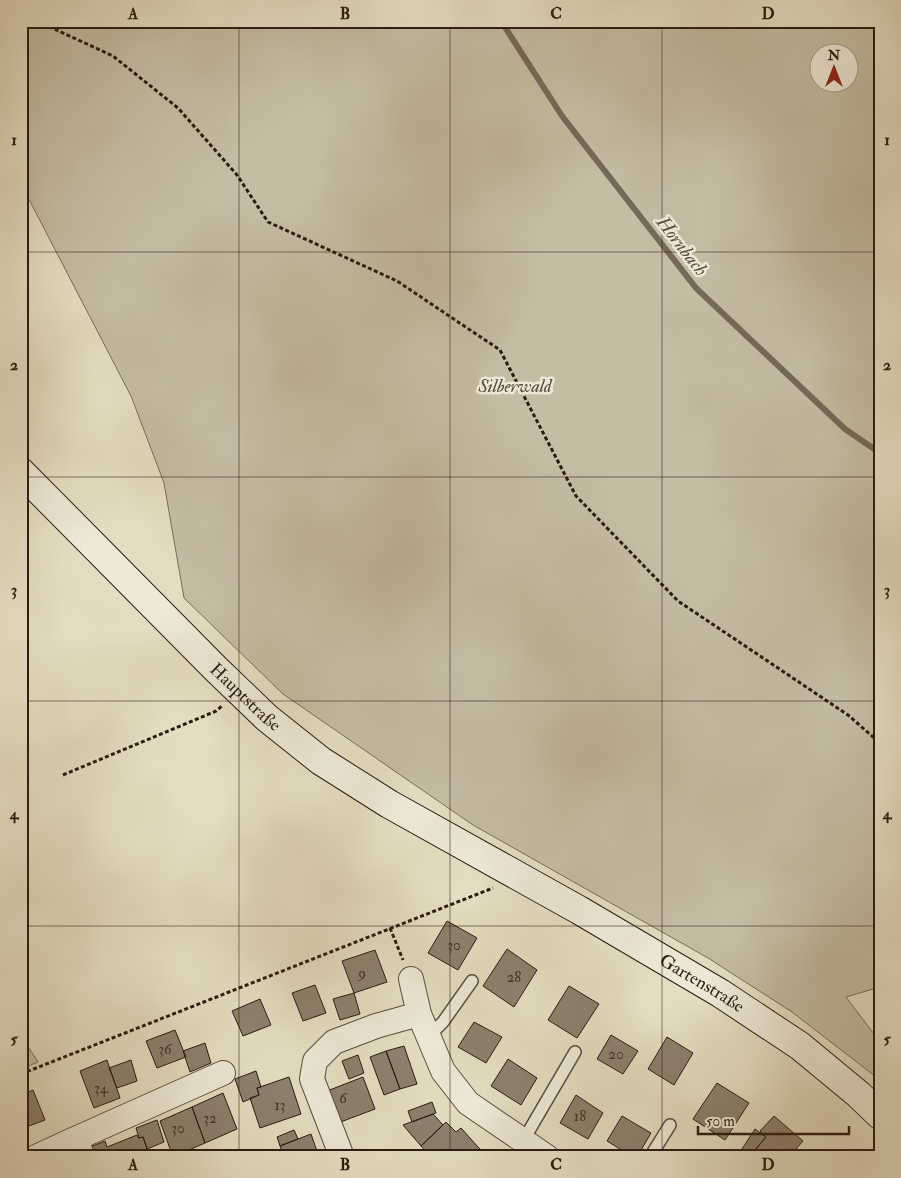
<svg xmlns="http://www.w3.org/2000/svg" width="901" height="1178" font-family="'IM FELL Double Pica',serif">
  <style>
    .green { fill: #c5bca4; stroke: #786c5b; fill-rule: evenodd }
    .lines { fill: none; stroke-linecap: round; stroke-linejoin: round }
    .stream { stroke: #756858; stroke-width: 6 }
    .building { fill: #8c806e; stroke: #2b1b12 }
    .lane-casing { stroke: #5a4c3e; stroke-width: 14 }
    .street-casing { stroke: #5a4c3e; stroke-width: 26 }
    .secondary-casing { stroke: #2b1b12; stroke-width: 30 }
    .path { stroke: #2b1b12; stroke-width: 3; stroke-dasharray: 4 2.5; stroke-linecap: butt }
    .lane { stroke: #eee9d7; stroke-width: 11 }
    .street { stroke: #eee9d7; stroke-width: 24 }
    .secondary { stroke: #eee9d7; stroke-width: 28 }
    .grid { fill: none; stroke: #2b1b12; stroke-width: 1; stroke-opacity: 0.55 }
    .labels { text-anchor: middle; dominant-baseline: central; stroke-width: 5; stroke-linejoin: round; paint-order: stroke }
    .number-label { font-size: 15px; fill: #433429 }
    .park-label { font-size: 18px; font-style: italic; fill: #594b3e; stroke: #eee9d7 }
    .street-label { font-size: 18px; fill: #2b1b12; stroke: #eee9d7 }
    .water-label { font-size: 19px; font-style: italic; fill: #5c4e40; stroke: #eee9d7 }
    .neatline { fill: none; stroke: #2b1b12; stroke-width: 2 }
    .grid-label { font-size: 16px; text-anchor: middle; font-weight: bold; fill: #2b1b12 }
  </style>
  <rect width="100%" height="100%" fill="#e5ddc2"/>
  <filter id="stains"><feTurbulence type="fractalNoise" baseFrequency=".004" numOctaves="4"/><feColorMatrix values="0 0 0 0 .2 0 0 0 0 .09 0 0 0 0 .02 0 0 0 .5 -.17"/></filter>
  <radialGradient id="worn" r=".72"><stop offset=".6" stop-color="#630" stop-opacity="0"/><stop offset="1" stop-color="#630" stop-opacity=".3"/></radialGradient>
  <path class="green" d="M21 21H880V987L846 997 880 1042V1080L792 1012 708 958 473 825 283 694 184 598 164 483 131 396 21 184ZM818 52H848V82H818Z
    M21 1036 38 1062 21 1069Z"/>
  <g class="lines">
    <path class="stream" d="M501 21 562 116 696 288 845 429 880 453"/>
  </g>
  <path class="building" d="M447 921 477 938 458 970 428 953Z
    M507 949 537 970 514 1007 483 986Z
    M375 950 387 982 354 993 342 961Z
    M315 985 326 1013 303 1021 292 993Z
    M569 986 599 1004 577 1038 548 1020Z
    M354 993 360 1014 340 1020 333 999Z
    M260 999 271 1025 243 1036 232 1011Z
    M474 1022 502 1037 486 1063 458 1047Z
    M175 1030 186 1057 157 1068 146 1041Z
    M611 1035 638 1051 623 1074 597 1059Z
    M667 1037 693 1053 674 1085 648 1069Z
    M205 1043 211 1063 190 1072 183 1051Z
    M404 1046 417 1084 400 1089 386 1051Z
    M386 1051 400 1089 384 1095 370 1057Z
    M358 1055 364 1073 349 1079 342 1061Z
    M508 1059 537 1078 521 1105 491 1086Z
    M107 1060 120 1098 94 1108 80 1071Z
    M131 1060 137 1081 117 1088 109 1068Z
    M256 1071 261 1087 257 1088 259 1095 243 1102 235 1079Z
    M289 1077 301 1114 260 1128 250 1098 259 1095 257 1088Z
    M363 1077 375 1109 338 1123 327 1091Z
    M717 1083 749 1103 725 1140 693 1119Z
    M33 1090 45 1120 21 1129V1095Z
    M223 1093 237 1129 205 1143 192 1107Z
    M576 1095 603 1113 588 1139 560 1123Z
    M432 1102 436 1113 412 1122 408 1111Z
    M192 1107 205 1143 173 1157 160 1121Z
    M433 1114 443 1125 421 1146 403 1125Z
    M622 1116 651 1133 637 1157H633L607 1141Z
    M774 1116 803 1141 789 1157H763L755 1150 766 1137 760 1131Z
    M157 1120 164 1142 147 1149 143 1137 139 1138 136 1128Z
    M446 1122 456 1132 461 1128 487 1157H431L421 1146Z
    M755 1129 766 1137 755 1150 760 1154 757 1157H751L742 1149Z
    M294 1130 298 1139 280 1146 277 1137Z
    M311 1134 319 1157H284L280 1146Z
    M137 1135 139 1138 143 1137 150 1157H94L90 1147 105 1141 107 1147Z"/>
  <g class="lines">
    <g class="lane-casing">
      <path id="lane" d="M429 1036 443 1022 472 981
        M523 1141 575 1052
        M650 1157 670 1125"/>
    </g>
    <g class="street-casing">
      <path id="street" d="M411 979 419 1014 443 1071 468 1103 547 1157
        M36 1157 75 1139
        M83 1157 75 1139 223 1073
        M342 1157 312 1079 315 1061 334 1042 376 1026 419 1014"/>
    </g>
    <g class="secondary-casing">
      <g id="secondary">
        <path id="s1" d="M21 472 216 669 267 718 321 761 389 804 579 910 720 993 800 1046 858 1094 880 1115"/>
      </g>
    </g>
    <path class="path" d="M37 21 113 56 178 108 237 175 268 222 397 281 500 350 576 496 678 601 848 715 880 743
      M63 775 216 711 222 706
      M390 928 403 960
      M21 1074 493 888"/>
    <use href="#lane" class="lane"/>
    <use href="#street" class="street"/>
    <use href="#secondary" class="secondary"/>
  </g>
  <path class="grid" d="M239 21V1157M450 21V1157M662 21V1157M21 252H880M21 477H880M21 701H880M21 926H880"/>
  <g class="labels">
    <g class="number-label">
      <text x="454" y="945">30</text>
      <text x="362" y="973">9</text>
      <text x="514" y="977">28</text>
      <text x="165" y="1049">36</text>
      <text x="616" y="1054">20</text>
      <text x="101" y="1088">34</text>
      <text x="343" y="1098">6</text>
      <text x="280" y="1105">13</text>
      <text x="580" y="1116">18</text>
      <text x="210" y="1118">32</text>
      <text x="178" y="1128">30</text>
    </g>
    <g class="park-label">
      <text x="515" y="386">Silberwald</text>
    </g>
    <g class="street-label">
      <text stroke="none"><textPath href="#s1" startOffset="318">Hauptstraße</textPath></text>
      <text stroke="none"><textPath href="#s1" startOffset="858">Gartenstraße</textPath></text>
    </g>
    <g class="water-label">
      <text transform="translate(682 246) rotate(52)">Hornbach</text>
    </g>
  </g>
  <rect width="901" height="1178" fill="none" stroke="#e5ddc2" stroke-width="55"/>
  <g transform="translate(834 68)"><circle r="24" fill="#eee9d7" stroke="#a09788"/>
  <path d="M0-4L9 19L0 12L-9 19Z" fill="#8f2418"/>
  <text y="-8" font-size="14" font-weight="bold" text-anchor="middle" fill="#2b1b12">N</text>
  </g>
  <path d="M698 1126v8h151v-8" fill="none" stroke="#2b1b12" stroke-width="2.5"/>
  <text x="706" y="1126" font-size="15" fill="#2b1b12" stroke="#eee9d7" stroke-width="4" paint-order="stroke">50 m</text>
  <rect x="28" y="28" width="846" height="1122" class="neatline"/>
  <g class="grid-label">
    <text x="133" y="19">A</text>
    <text x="345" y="19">B</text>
    <text x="556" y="19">C</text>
    <text x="768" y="19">D</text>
    <text x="14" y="145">1</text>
    <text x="887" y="145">1</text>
    <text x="14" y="370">2</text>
    <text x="887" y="370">2</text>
    <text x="14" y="595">3</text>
    <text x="887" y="595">3</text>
    <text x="14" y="819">4</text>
    <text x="887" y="819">4</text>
    <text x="14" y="1044">5</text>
    <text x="887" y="1044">5</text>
    <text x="133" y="1170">A</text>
    <text x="345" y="1170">B</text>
    <text x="556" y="1170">C</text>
    <text x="768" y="1170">D</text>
  </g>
  <rect width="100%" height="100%" filter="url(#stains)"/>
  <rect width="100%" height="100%" fill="url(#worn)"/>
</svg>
